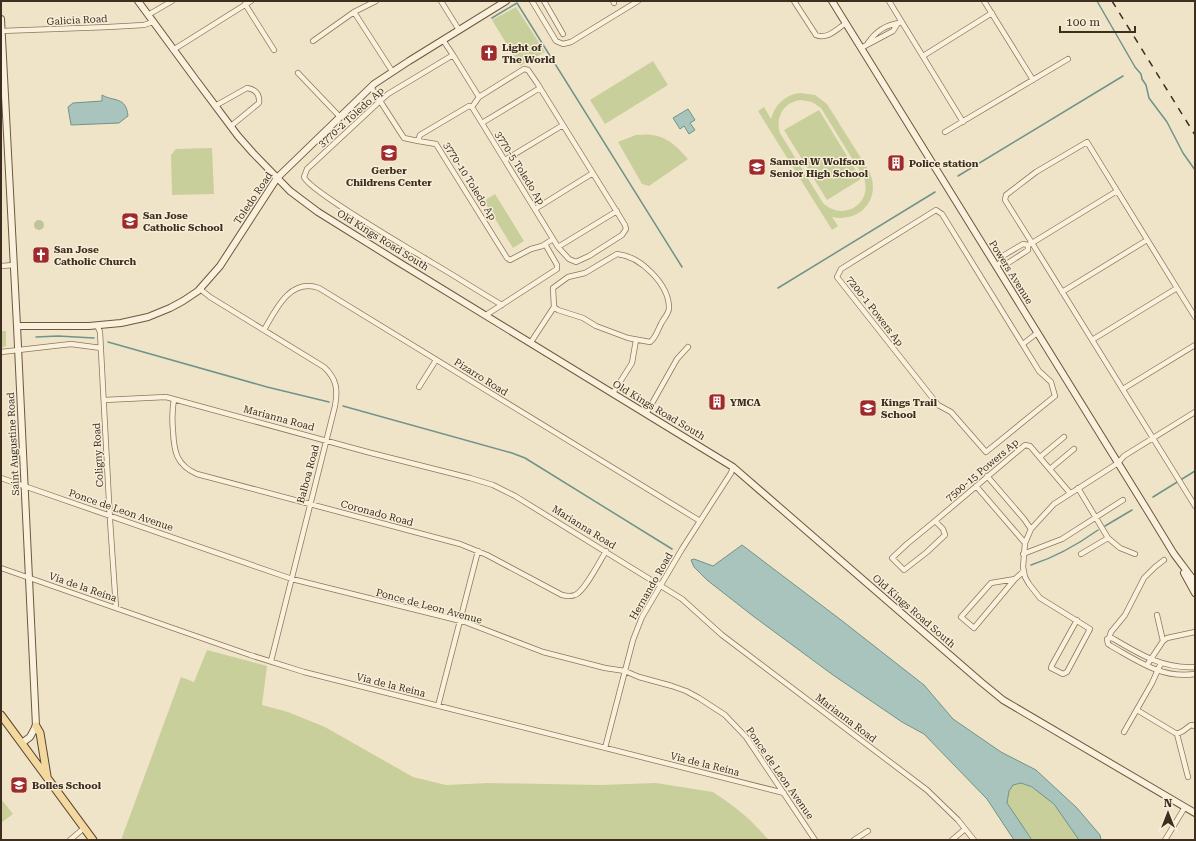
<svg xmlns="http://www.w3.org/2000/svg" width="1196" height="841" font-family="'Roboto Serif',serif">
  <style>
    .green { fill: #c9cf9b; fill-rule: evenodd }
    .cemetery { fill: #bfc49a }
    .water { fill: #a9c4bc; stroke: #6f938a }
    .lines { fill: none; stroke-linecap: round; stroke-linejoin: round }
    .stream { stroke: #6f938a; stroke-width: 1.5 }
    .street-casing { stroke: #8d765c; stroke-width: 6 }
    .secondary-casing { stroke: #6f573f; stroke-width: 8 }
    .primary-casing { stroke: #5b4430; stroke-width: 9 }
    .street { stroke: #faf1dc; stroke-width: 4.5 }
    .secondary { stroke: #faf1dc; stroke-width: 6 }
    .primary { stroke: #f3d9a0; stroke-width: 7 }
    .rail { stroke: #3d2e20; stroke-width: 1.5; stroke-dasharray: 7 7; stroke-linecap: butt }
    .labels { text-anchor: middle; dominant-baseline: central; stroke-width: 3; stroke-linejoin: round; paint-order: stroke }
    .street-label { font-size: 10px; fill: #3d2e20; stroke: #f7eed8 }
    .poi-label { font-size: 10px; font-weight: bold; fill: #3d2e20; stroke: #f7eed8; text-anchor: start }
  </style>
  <rect width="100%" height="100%" fill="#f0e4c8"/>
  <path class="green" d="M516 7 545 52 520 66 492 20Z
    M653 61 668 85 605 124 590 100Z
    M800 93 815 95 827 104 869 171C882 198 861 223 832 217L838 226 832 230 758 111 764 107 771 119C775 104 785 95 800 93ZM801 100 812 102 821 108 864 178C873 204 843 222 823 203L780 133C775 117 784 102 801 100Z
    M819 110 861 179 827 200 784 130Z
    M636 135C662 132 672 141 688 159L649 186 642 184 618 142Z
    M212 148 214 194 172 195 171 155 176 149Z
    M495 194 524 241 513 248 484 201Z
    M1 331H6V346L1 348Z
    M207 650 267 666 262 705 288 712 325 727 413 777 446 785 488 783 599 785 656 783 713 792 732 805 749 819 769 840H121L181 677 194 682Z
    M1021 783C1051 794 1063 814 1079 840H1032L1007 803 1009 791 1013 785Z
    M1 799 13 814 1 823Z"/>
  <path class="cemetery" d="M34 225a5 5 0 1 1 10 0a5 5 0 1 1-10 0Z"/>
  <path class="water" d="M102 95C114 102 126 96 128 116L119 123 71 125 68 107 73 103 102 101Z
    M688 109 695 120 690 123 695 130 689 134 684 126 680 129 673 118Z
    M742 545 841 620 924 685 953 719 1001 752 1036 770 1077 808 1100 835 1101 840H1079L1054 804 1032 787 1021 783 1013 785 1009 791 1007 803 1032 840H1014L987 799 924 734 902 722 833 675 753 616 707 580 694 567 691 560 694 559 713 566Z"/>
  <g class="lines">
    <path class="stream" d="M1097 1 1135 67 1141 74 1142 79 1146 85 1149 98 1167 122 1183 153 1195 170
      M492 18 517 3 682 267
      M958 176 1123 76
      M778 288 935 192
      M36 337 58 336 94 338
      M108 342 267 387 329 402
      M343 406 512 453 525 458 672 549
      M1153 497 1195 471
      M1105 526 1132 510
      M1031 565C1056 557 1077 545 1098 530"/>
    <g class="street-casing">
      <path id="street" d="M441 1 459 30
        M532 1 556 41 563 44 571 42 638 1
        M544 1 563 34
        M613 1 614 3
        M794 1 816 35C827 40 837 29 846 23
        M889 1 963 122
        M984 1 1033 80
        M245 4 274 50
        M354 12 392 71
        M148 15 172 1
        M1 31 108 27 144 25 153 22
        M443 40 453 55
        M313 41 354 12 376 1
        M868 43C876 31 885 25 899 23
        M861 48 893 31 898 23
        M173 50 251 1
        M923 56 992 13
        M298 73 340 117
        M371 87 404 138 418 141
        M479 97 453 55 388 94 380 101 307 169 304 177C309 191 412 250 431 262 455 276 478 291 502 305
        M215 106 247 88C255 89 260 94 259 103L231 126
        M472 107 558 247 569 259 576 262 589 256 622 235 626 229 625 225 537 83 528 70 524 69 479 97 472 107 469 106 420 135 418 141 436 144 507 258 510 260 531 249 542 246 553 239
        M482 123 540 88
        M945 132 1068 59
        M505 160 563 125
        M535 209 593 173
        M936 210 942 214 1039 371 1051 382 1055 396 986 452 951 412 938 405 837 277 841 269Z
        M558 247 617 211
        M617 254C640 256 669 284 669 308 669 314 663 319 661 324 657 331 656 338 650 342L628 338 596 326 583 318 558 310 554 307 553 288 568 277 585 273Z
        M1001 262 1005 265 1028 250V245
        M1 266 14 265
        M996 266 1001 262V257L1023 244 1028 245 1032 243 1117 191
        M1177 288 1087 142 1036 172 1006 195 1005 200 1032 243 1195 506
        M200 289 210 297 324 367C337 379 338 390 335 406L271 661
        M1062 292 1147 240
        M486 315 557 269V265L545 244
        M97 325 100 332 110 520 116 608
        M264 330C276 309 290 278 319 288L700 521
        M1092 340 1177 288 1195 317
        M531 342 554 307
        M1023 344 1037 333
        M1 352 71 344 101 348
        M419 387 436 360
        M1123 389 1195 345
        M613 393 632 363 636 340
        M174 399C172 410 172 420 173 431 174 451 176 465 197 474L460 544 487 555 562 595C566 596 570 597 575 595 584 592 600 561 606 551
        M104 400 166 397 371 453 470 478 493 485 515 496 682 599 722 635 927 790 958 820 974 840
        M646 414 677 359 688 347
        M1040 457 1064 437
        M1050 469 1074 449
        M987 476 1024 519 1031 529
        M1 478 292 579 465 622 543 652 605 668 625 671 639 677 672 686 686 691 699 698 725 715 746 737 815 840
        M976 486 1025 543
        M1078 488 1108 538 1120 548 1135 554
        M935 521 1025 445 1030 446 1070 493
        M935 521 943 529 945 535 927 552 904 570 892 558 907 544Z
        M1023 554 1062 539 1123 500
        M1081 554 1108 538
        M1 568 250 655 304 672 784 793
        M1015 579 974 628 961 617 991 583Z
        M1015 579 1024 571
        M1157 615 1163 641
        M1077 620 1052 665 1051 668 1063 674 1067 672 1090 629 1040 598 1029 584 1025 577 1023 567 1025 543 1031 529 1054 504 1118 463 1124 456 1195 412
        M1109 638 1111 632 1125 615 1144 578 1155 567 1164 560
        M1147 665 1163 641 1167 638 1195 632
        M1195 667C1163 669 1139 654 1112 638L1107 639 1108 644 1111 646C1138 661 1162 679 1195 674
        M438 706 478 551
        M1137 710 1177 734 1183 731 1191 725 1195 726
        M1124 732 1152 683 1161 663
        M1177 734 1188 777
        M605 748 633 640 642 617 682 549 731 473 733 467
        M70 840 84 828
        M854 840 868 831
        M952 840 965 829
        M1165 840 1185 807"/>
    </g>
    <g class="secondary-casing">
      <path id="secondary" d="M138 1 196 80 238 136 253 153 290 191 318 212 395 260 733 467 981 682 1003 700 1195 813
        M832 1 1149 513 1174 554 1195 582
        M1 19 17 326 36 726 30 737 22 743
        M17 326H89L121 323 148 317 170 308 183 301 198 291 220 266 277 178 374 84 409 61 506 1
        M1184 573 1195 593"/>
    </g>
    <g class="primary-casing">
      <path id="primary" d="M1 715 93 840
        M36 726 40 733 47 776"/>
    </g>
    <use href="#street" class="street"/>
    <use href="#secondary" class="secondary"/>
    <use href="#primary" class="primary"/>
    <path class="rail" d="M1112 1 1195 135"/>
  </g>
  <defs>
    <g id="church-square" transform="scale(0.9)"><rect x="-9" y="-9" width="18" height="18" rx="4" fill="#9e2a2b" stroke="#f7eed8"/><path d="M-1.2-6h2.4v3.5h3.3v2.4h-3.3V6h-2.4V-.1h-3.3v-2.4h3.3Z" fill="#fff"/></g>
    <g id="school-square" transform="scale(0.9)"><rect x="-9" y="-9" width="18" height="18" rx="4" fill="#9e2a2b" stroke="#f7eed8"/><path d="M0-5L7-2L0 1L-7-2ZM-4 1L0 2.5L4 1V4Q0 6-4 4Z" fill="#fff"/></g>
    <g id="building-square" transform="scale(0.9)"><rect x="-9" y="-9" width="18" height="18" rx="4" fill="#9e2a2b" stroke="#f7eed8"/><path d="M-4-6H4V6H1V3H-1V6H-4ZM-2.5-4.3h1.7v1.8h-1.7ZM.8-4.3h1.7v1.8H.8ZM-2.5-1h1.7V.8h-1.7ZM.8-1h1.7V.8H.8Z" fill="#fff"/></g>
  </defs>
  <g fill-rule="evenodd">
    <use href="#church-square" x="489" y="53"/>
    <use href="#school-square" x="389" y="153"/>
    <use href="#building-square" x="896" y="163"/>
    <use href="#school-square" x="757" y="167"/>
    <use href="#school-square" x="130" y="221"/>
    <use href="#church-square" x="41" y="255"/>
    <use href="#building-square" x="717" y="402"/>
    <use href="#school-square" x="868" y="408"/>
    <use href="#school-square" x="19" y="785"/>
  </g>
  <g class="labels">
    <g class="street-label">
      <text transform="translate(77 20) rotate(-3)">Galicia Road</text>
      <text transform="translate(351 117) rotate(-42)">3770-2 Toledo Ap</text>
      <text transform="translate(520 168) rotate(58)">3770-5 Toledo Ap</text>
      <text transform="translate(470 181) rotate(58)">3770-10 Toledo Ap</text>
      <text transform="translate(253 198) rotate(-56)">Toledo Road</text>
      <text transform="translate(383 240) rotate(32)">Old Kings Road South</text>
      <text transform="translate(1011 272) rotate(58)">Powers Avenue</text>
      <text transform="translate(875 311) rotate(52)">7200-1 Powers Ap</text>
      <text transform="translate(481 377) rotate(32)">Pizarro Road</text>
      <text transform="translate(659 410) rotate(31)">Old Kings Road South</text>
      <text transform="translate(279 418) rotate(15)">Marianna Road</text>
      <text transform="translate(13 444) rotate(-93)">Saint Augustine Road</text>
      <text transform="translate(98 455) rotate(-93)">Coligny Road</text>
      <text transform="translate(982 470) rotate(-40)">7500-15 Powers Ap</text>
      <text transform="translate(308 474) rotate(-75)">Balboa Road</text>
      <text transform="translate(121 510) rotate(19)">Ponce de Leon Avenue</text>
      <text transform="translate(377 513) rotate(15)">Coronado Road</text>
      <text transform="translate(584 527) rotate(32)">Marianna Road</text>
      <text transform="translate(651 586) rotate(-60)">Hernando Road</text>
      <text transform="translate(83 587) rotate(19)">Via de la Reina</text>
      <text transform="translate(429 606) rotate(15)">Ponce de Leon Avenue</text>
      <text transform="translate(914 611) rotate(41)">Old Kings Road South</text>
      <text transform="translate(391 685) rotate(14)">Via de la Reina</text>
      <text transform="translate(846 718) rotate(37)">Marianna Road</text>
      <text transform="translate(705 764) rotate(14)">Via de la Reina</text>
      <text transform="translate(780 773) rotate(55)">Ponce de Leon Avenue</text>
    </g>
    <g class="poi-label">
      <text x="502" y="47">Light of<tspan x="502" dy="12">The World</tspan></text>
      <text x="770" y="161">Samuel W Wolfson<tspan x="770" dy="12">Senior High School</tspan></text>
      <text x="909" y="163">Police station</text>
      <text x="389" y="170" text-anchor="middle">Gerber<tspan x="389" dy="12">Childrens Center</tspan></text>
      <text x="143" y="215">San Jose<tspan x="143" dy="12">Catholic School</tspan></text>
      <text x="54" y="249">San Jose<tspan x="54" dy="12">Catholic Church</tspan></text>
      <text x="730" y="402">YMCA</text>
      <text x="881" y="402">Kings Trail<tspan x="881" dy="12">School</tspan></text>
      <text x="32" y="785">Bolles School</text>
    </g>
  </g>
  <rect width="1196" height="841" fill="none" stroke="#3d2e20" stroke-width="4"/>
  <g transform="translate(1168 813)" stroke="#f7eed8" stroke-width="3" paint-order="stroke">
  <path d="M0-3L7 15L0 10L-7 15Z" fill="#3d2e20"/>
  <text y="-6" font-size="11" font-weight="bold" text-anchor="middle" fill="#3d2e20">N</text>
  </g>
  <path d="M1060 26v6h75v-6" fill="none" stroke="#3d2e20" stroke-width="2"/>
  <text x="1066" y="26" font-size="12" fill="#3d2e20" stroke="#f7eed8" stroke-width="3" paint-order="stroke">100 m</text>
</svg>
